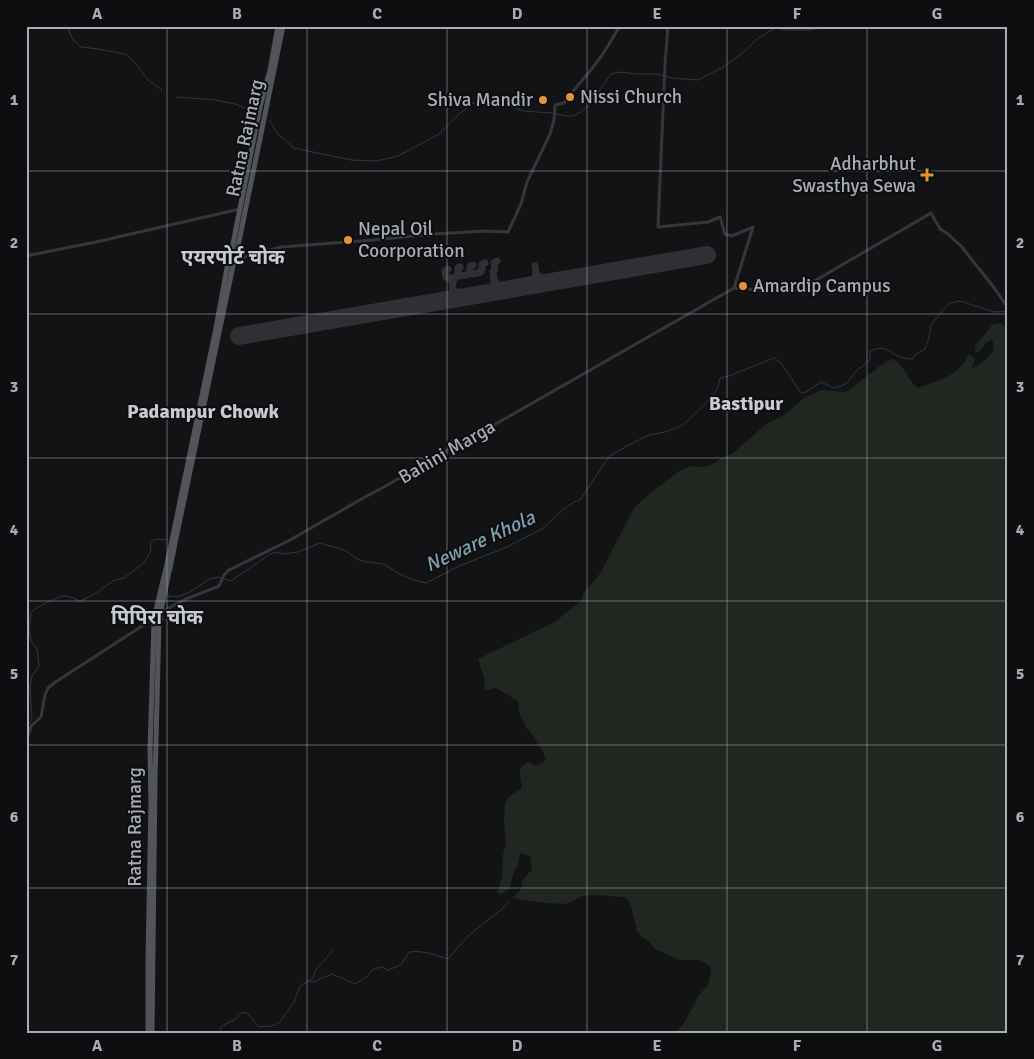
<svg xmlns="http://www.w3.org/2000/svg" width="1034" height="1059" font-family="Signika,'Noto Sans Devanagari',sans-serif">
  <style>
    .green { fill: #202720 }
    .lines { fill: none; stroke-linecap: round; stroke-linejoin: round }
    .stream { stroke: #2d383d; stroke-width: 1 }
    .taxiway { stroke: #303034; stroke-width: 7 }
    .runway { stroke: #303034; stroke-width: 18 }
    .tertiary { stroke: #34363a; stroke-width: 3 }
    .primary { stroke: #515458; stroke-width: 5 }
    .grid { fill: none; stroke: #a6adb4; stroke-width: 1; stroke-opacity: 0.55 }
    .poi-dot { fill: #e79139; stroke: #0e0e10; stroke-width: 2 }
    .labels { text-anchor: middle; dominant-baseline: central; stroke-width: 4; stroke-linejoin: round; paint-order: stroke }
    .poi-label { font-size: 19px; fill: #a6adb4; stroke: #0e0e10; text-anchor: start }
    .street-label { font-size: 19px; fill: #a6adb4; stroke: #0e0e10 }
    .neighbourhood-label { font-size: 20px; font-weight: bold; fill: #c6cbd1; stroke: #0e0e10 }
    .water-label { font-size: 20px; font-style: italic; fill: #7e9fae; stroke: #0e0e10 }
    .neatline { fill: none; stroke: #a6adb4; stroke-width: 2 }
    .grid-label { font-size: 16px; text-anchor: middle; font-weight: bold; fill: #a6adb4 }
  </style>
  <rect width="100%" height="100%" fill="#131315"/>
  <path class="green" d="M1001 323 1008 328V1033H675L684 1023 699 995 708 985 711 973 710 966 700 960H680L655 949 649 941 643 938 637 931 631 906 629 901 624 897 591 895 582 896 568 903 563 904 546 903 512 898 522 888V881L532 869 530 856 520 853 518 865 514 871 509 889 501 894 497 893 502 877 503 855 506 843 504 823 505 804 507 798 522 788C521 775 515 768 529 762L535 766 546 760 543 752 529 730 527 729 520 715 518 701 496 688 486 690 485 688 484 678 478 659 556 621 574 607 581 601 584 592 592 584 601 572 634 508 649 494 679 471 691 466 701 467 709 466 714 463 721 458 732 454 765 425 784 415 804 398 816 392 824 390 841 392 848 391 881 365 891 359C905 364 907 380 918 388 939 380 958 377 969 354L975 359 972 368C977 367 979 365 983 362 990 355 997 351 992 340L987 342 979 352H975V346L993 324Z"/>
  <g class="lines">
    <path class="stream" d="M67 26 73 40 81 47 98 49 125 54 131 58 149 81 162 90
      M177 97 215 100 235 104 253 111
      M269 120 278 134 294 148 351 160 377 161 398 156 439 134 459 114 473 103 494 100 523 111 552 113 566 116H573L581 112 596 100 601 88 611 74 619 72 636 74H656L672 78 698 80 723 67 744 52 757 39 775 28 788 30H808L821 28 824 26
      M172 570 176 549
      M167 591 169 597 180 596 190 592 210 579 218 577 231 581 270 554 277 552 282 554 298 552 320 543 344 550 359 560 367 562 383 564 400 574 413 580 426 583 459 566 507 547 542 529 564 509 574 502 580 500 605 462 610 456 625 447 649 435 665 432 683 425 711 398 718 387 720 378 729 376 774 358 781 363 801 393 806 392 821 382 834 388 841 386 847 383 857 370 866 364 870 359V351C889 343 889 355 904 358 907 359 910 359 913 359L915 355 925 349 929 338 931 325 942 311 950 303 960 301 994 312 1008 311
      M26 729 32 719 30 687 32 676 39 666 37 649 31 641 29 629 31 612C36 608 58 596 64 596 70 596 75 599 80 601L93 595 113 581 124 578 145 562 151 551 150 542 156 539 166 540
      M308 981 313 982 332 974 355 984 368 976 373 969 382 967 388 970 401 965 409 952C422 950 436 955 448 959L467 937 503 908 508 902
      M221 1033 220 1028C230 1020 234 1023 242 1012L248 1014 259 1027 272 1026 280 1022 294 1002 300 986 313 978 316 970 334 949"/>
    <path class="taxiway" d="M448 269 445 271 446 277 450 278 452 281
      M470 271 473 274 481 272 482 269V264L485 263
      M536 273 541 279 547 283
      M458 274 462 276 469 274 470 271V266L473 265
      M495 281 499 287 507 290
      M527 286C536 280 537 276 535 266
      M453 289 458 295 464 297
      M486 293C496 288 494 281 493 272L495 269 494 263 497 261
      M445 300C460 292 446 283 458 275V268L460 267"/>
    <path class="runway" d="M239 336 707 255"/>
    <path class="tertiary" d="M668 26 665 64 658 227 708 222 720 217 725 234 732 236 753 227
      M26 256 96 242 240 209
      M235 260H241L245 257 281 247 373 240 433 234 486 231 508 232 521 204 527 182 550 134 554 120 555 105 564 103C573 90 584 79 594 66 604 54 611 40 620 26
      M734 288 772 291 799 290 931 213 940 229 948 234 961 246 992 285 1006 305H1008
      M734 288 753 227
      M161 612 186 599 219 586 224 575 229 570 290 540 365 497 384 487 451 448 494 425 734 288
      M26 743 31 726 41 717 45 695 48 688 54 683 153 619"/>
    <path class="primary" d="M231 254 260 107 270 70 278 26
      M236 256 283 26
      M155 614 167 564 216 328 229 257 231 254 236 255
      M160 615 157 613 154 615C152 619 154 621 157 622L161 619 160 615 234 261
      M148 1033V960L151 803 150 750 154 621
      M152 1033 155 780 159 621"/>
  </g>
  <path class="grid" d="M167 26V1033M307 26V1033M447 26V1033M587 26V1033M727 26V1033M867 26V1033M26 171H1008M26 314H1008M26 458H1008M26 601H1008M26 745H1008M26 888H1008"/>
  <g class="poi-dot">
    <circle cx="570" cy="97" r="5"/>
    <circle cx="543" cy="100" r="5"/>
    <path d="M924.5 167.5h5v5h5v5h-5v5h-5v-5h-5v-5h5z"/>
    <circle cx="348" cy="240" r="5"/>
    <circle cx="743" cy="286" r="5"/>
  </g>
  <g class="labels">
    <g class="poi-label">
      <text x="580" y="97">Nissi Church</text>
      <text x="533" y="100" text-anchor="end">Shiva Mandir</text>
      <text x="916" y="164" text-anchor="end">Adharbhut<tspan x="916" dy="22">Swasthya Sewa</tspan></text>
      <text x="358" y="229">Nepal Oil<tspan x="358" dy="22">Coorporation</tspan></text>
      <text x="753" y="286">Amardip Campus</text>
    </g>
    <g class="street-label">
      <text transform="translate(245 138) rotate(-78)">Ratna Rajmarg</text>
      <text transform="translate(447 452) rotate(-30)">Bahini Marga</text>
      <text transform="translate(135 827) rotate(-90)">Ratna Rajmarg</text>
    </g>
    <g class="neighbourhood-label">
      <text x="233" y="257">एयरपोर्ट चोक</text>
      <text x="746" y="403">Bastipur</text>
      <text x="203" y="411">Padampur Chowk</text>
      <text x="157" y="617">पिपिरा चोक</text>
    </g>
    <g class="water-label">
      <text transform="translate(480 541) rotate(-25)">Neware Khola</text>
    </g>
  </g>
  <rect width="1034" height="1059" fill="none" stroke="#0e0e10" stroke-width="55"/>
  <rect x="28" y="28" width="978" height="1004" class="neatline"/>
  <g class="grid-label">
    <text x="97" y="19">A</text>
    <text x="237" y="19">B</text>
    <text x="377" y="19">C</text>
    <text x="517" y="19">D</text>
    <text x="657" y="19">E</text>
    <text x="797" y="19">F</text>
    <text x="937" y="19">G</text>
    <text x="14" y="105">1</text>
    <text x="1020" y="105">1</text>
    <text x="14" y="248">2</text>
    <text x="1020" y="248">2</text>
    <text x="14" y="392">3</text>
    <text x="1020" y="392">3</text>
    <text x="14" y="535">4</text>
    <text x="1020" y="535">4</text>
    <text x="14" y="679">5</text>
    <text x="1020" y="679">5</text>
    <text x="14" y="822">6</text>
    <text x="1020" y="822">6</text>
    <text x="14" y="965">7</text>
    <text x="1020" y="965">7</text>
    <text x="97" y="1051">A</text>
    <text x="237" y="1051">B</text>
    <text x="377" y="1051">C</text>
    <text x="517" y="1051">D</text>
    <text x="657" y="1051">E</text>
    <text x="797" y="1051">F</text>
    <text x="937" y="1051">G</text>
  </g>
</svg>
